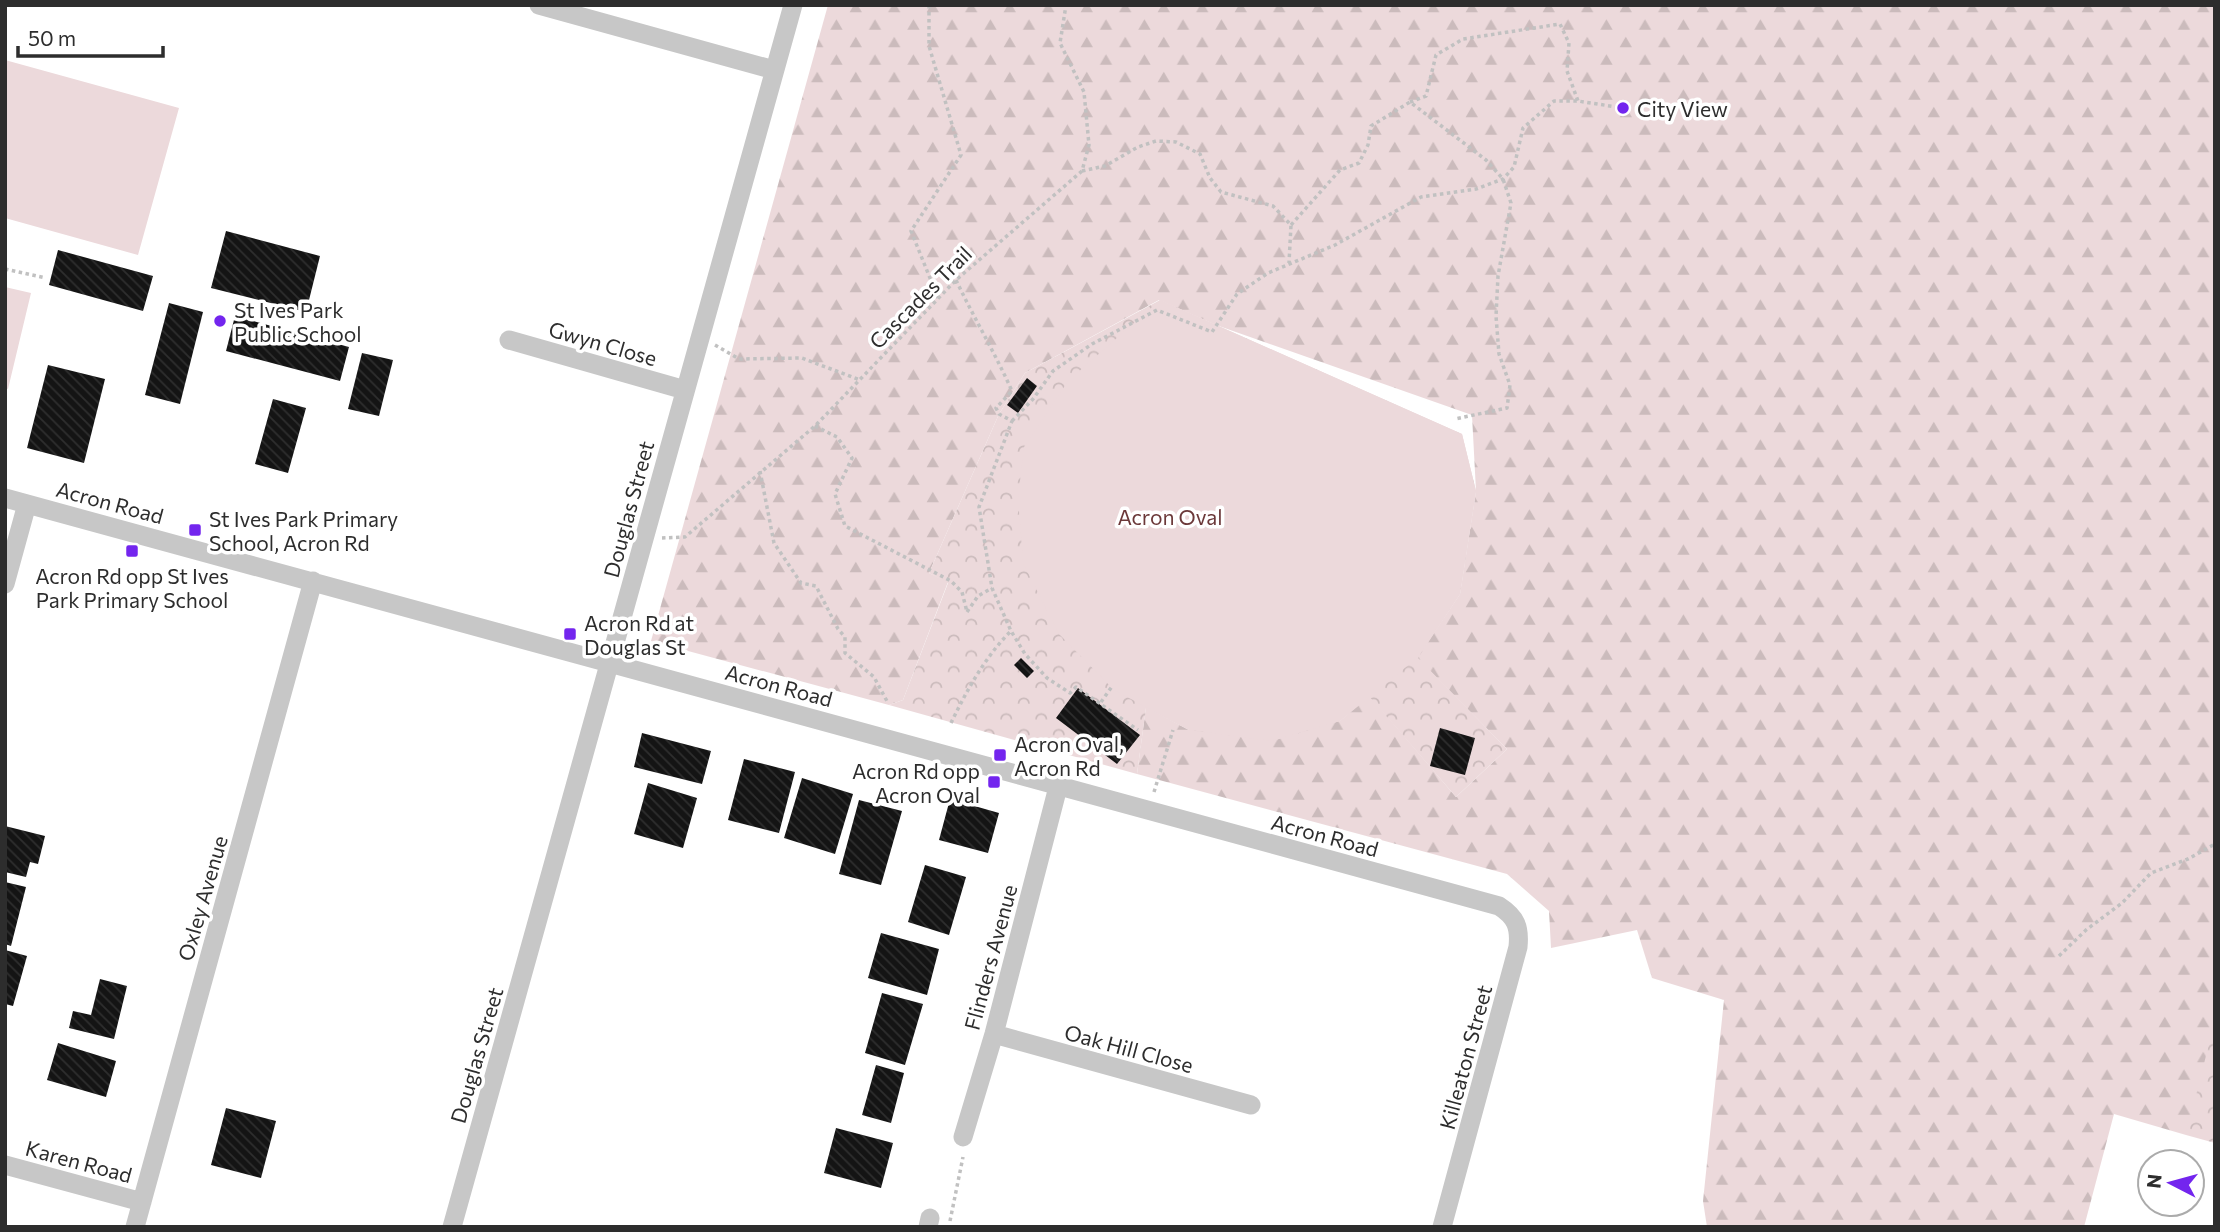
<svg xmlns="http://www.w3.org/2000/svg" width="2220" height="1232" font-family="Commissioner,sans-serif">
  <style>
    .forest { fill: url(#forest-firs) }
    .park { fill: url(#park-crowns) }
    .pitch { fill: #ecd9db }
    .building { fill: url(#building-back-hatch) }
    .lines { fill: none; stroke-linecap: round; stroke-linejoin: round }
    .path { stroke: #c1c1c1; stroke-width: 3.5; stroke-dasharray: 3.5 3.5; stroke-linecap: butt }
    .minor { stroke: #c7c7c7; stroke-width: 19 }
    .poi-dot { fill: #7325ee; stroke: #fff; stroke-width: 2.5 }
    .labels { text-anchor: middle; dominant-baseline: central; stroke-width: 7; stroke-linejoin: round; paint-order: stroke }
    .poi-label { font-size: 21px; fill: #2d2d2d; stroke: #fff; text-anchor: start }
    .street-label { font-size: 21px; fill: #2d2d2d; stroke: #fff }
    .park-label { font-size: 21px; fill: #6b3839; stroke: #fff }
  </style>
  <defs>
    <pattern id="forest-firs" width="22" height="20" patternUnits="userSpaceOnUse" patternTransform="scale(1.75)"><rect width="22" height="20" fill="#ecd9db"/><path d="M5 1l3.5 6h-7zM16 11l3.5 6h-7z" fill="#cbbbbc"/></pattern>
    <pattern id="park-crowns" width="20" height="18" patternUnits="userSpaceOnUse" patternTransform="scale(1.75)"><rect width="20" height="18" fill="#ecd9db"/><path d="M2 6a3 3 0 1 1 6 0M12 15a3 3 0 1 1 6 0" fill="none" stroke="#cbbbbc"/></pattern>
    <pattern id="building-back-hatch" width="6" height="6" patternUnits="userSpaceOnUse" patternTransform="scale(1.75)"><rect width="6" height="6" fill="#141414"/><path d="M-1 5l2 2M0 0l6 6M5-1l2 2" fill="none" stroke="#2e2e2e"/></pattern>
  </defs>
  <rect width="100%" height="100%" fill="#fff"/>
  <path class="forest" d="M828 5H2215V1135H2186L2114 1114 2084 1227H1707L1703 1201 1724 1000 1652 978 1637 930 1551 948 1549 911 1507 874 1137 774 1146 707 1189 730 1340 721 1369 695 1456 797 1507 749 1417 658 1460 594 1476 491 1472 415 1216 325 1159 300 1025 373 999 414 929 573 948 582 903 700 889 705 651 641Z"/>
  <path class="park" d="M1160 300 1462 434 1476 491 1460 594 1418 658 1507 749 1456 797 1369 696 1340 721 1272 741 1189 730 1146 708 1137 774 889 705 903 700 948 583 929 573 999 414 1025 373Z
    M2215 1020V1143L2186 1135Z"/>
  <path class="pitch" d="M5 60 179 108 138 255 5 218Z
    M5 287 31 293 8 389 5 388Z
    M1160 300 1462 434 1476 491 1460 594 1417 658 1340 721 1272 741 1189 730 1114 690 1059 634 1023 563 1018 498 1024 447 1068 381Z"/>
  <path class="building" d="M226 231 320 256 306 312 211 288Z
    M58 250 153 276 143 311 49 285Z
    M169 303 203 312 180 404 145 395Z
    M235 316 349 347 340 381 226 351Z
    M362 353 393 360 379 416 348 409Z
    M48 365 105 379 84 463 27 448Z
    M1027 378 1037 386 1018 413 1007 405Z
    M273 399 306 408 288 473 255 464Z
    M1021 658 1034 671 1027 678 1014 665Z
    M1078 688 1140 735 1117 764 1056 718Z
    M1440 728 1475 738 1465 775 1430 766Z
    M642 733 711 751 702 784 634 767Z
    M744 759 795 772 779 833 728 820Z
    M802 778 853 794 835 854 784 838Z
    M648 783 697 798 683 848 634 834Z
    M950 799 999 813 988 853 939 840Z
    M859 800 902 811 881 885 839 874Z
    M5 826 45 836 38 864 30 862 26 877 5 872Z
    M925 865 966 877 949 935 908 922Z
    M5 882 26 887 11 946 5 944Z
    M881 933 939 949 927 995 868 978Z
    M5 950 27 956 13 1006 5 1004Z
    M100 979 127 986 114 1039 69 1028 73 1011 91 1015Z
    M882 993 923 1004 905 1065 865 1053Z
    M58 1043 116 1061 106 1097 47 1080Z
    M876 1065 904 1073 891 1123 862 1115Z
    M226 1108 276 1121 261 1178 211 1165Z
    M836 1128 893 1143 881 1188 824 1173Z"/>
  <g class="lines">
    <path class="path" d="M929 5V46L961 155 911 231 938 298
      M1410 102 1426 96 1436 55 1463 39 1560 24 1569 43 1567 71 1578 101
      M1082 171 1105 166 1138 147 1156 141 1176 142 1200 154 1210 178 1221 192 1273 206 1291 225 1289 263
      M1291 225 1340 170 1359 163 1368 145 1371 126 1410 102 1486 160 1503 179 1511 203 1498 276 1496 316 1499 354 1510 385 1507 408 1455 419
      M5 269 46 278
      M956 280C974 318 995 353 1012 391L996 408 999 414 1012 421 979 507 992 588 1011 631 1025 654 1047 678 1070 693 1076 687 1138 730
      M715 345 739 359 802 358 860 380
      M1012 421 1033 399 1053 371 1092 344 1157 310 1212 332 1237 294 1268 273 1335 245 1421 197 1476 189 1503 179 1514 167 1523 128 1554 101H1578L1623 108
      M815 426 837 437 852 458 835 494 845 526 951 581 962 592 967 612
      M760 471 774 543 801 583 816 586 838 629 845 637V653L874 677 888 703
      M662 538 685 537 815 426 956 280 1082 171 1089 145 1084 92 1060 43 1066 5
      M967 612 978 596 992 588
      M1101 702 1113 685
      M951 723C967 690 985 657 1011 631
      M1154 792 1173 730
      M2059 956 2086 930 2122 903 2151 873 2188 859 2215 844
      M950 1221 963 1157"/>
    <path class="minor" d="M539 5 774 70
      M509 340 685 390
      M5 498 1499 906C1516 917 1520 927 1518 947L1442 1227
      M5 584 27 504
      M994 1034 1251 1105
      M963 1137 994 1034 1058 787
      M5 1165 142 1202
      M135 1227 313 581
      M452 1227 793 5
      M928 1227 930 1218"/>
  </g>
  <g class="poi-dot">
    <circle cx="1623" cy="108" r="7"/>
    <circle cx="220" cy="321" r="7"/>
    <rect x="188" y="523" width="14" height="14" rx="3.5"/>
    <rect x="125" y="544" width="14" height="14" rx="3.5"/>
    <rect x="563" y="627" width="14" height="14" rx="3.5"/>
    <rect x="993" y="748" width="14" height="14" rx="3.5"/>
    <rect x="987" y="775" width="14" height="14" rx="3.5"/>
  </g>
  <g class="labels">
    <g class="poi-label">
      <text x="1637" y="108">City View</text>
      <text x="234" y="309">St Ives Park<tspan x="234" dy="24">Public School</tspan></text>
      <text x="209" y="518">St Ives Park Primary<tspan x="209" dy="24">School, Acron Rd</tspan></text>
      <text x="132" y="575" text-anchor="middle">Acron Rd opp St Ives<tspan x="132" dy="24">Park Primary School</tspan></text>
      <text x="584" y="622">Acron Rd at<tspan x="584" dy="24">Douglas St</tspan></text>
      <text x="1014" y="743">Acron Oval,<tspan x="1014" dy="24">Acron Rd</tspan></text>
      <text x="980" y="770" text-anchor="end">Acron Rd opp<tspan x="980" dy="24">Acron Oval</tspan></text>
    </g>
    <g class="street-label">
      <text transform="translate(920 297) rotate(-45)">Cascades Trail</text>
      <text transform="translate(603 343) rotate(16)">Gwyn Close</text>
      <text transform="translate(110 502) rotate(15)">Acron Road</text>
      <text transform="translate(628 509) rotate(-75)">Douglas Street</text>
      <text transform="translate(779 685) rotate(15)">Acron Road</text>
      <text transform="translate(1325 835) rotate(15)">Acron Road</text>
      <text transform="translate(202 898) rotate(-74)">Oxley Avenue</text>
      <text transform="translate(990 957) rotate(-75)">Flinders Avenue</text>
      <text transform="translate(1129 1048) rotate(15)">Oak Hill Close</text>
      <text transform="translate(476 1055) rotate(-74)">Douglas Street</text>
      <text transform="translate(1465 1057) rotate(-75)">Killeaton Street</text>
      <text transform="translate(79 1161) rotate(15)">Karen Road</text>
    </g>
    <g class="park-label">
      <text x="1170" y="516">Acron Oval</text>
    </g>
  </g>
  <rect width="2220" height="1232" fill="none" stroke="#2d2d2d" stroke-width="14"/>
  <g transform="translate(2171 1183) rotate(276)"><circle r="33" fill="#ffffff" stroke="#ababab" stroke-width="2"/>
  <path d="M0-5L12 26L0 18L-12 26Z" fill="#7325ee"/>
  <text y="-10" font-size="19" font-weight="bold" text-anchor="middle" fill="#2d2d2d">N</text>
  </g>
  <path d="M18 46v10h145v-10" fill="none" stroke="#2d2d2d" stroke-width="3.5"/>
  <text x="28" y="46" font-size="21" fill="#2d2d2d" stroke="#ffffff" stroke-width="5" paint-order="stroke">50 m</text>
</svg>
